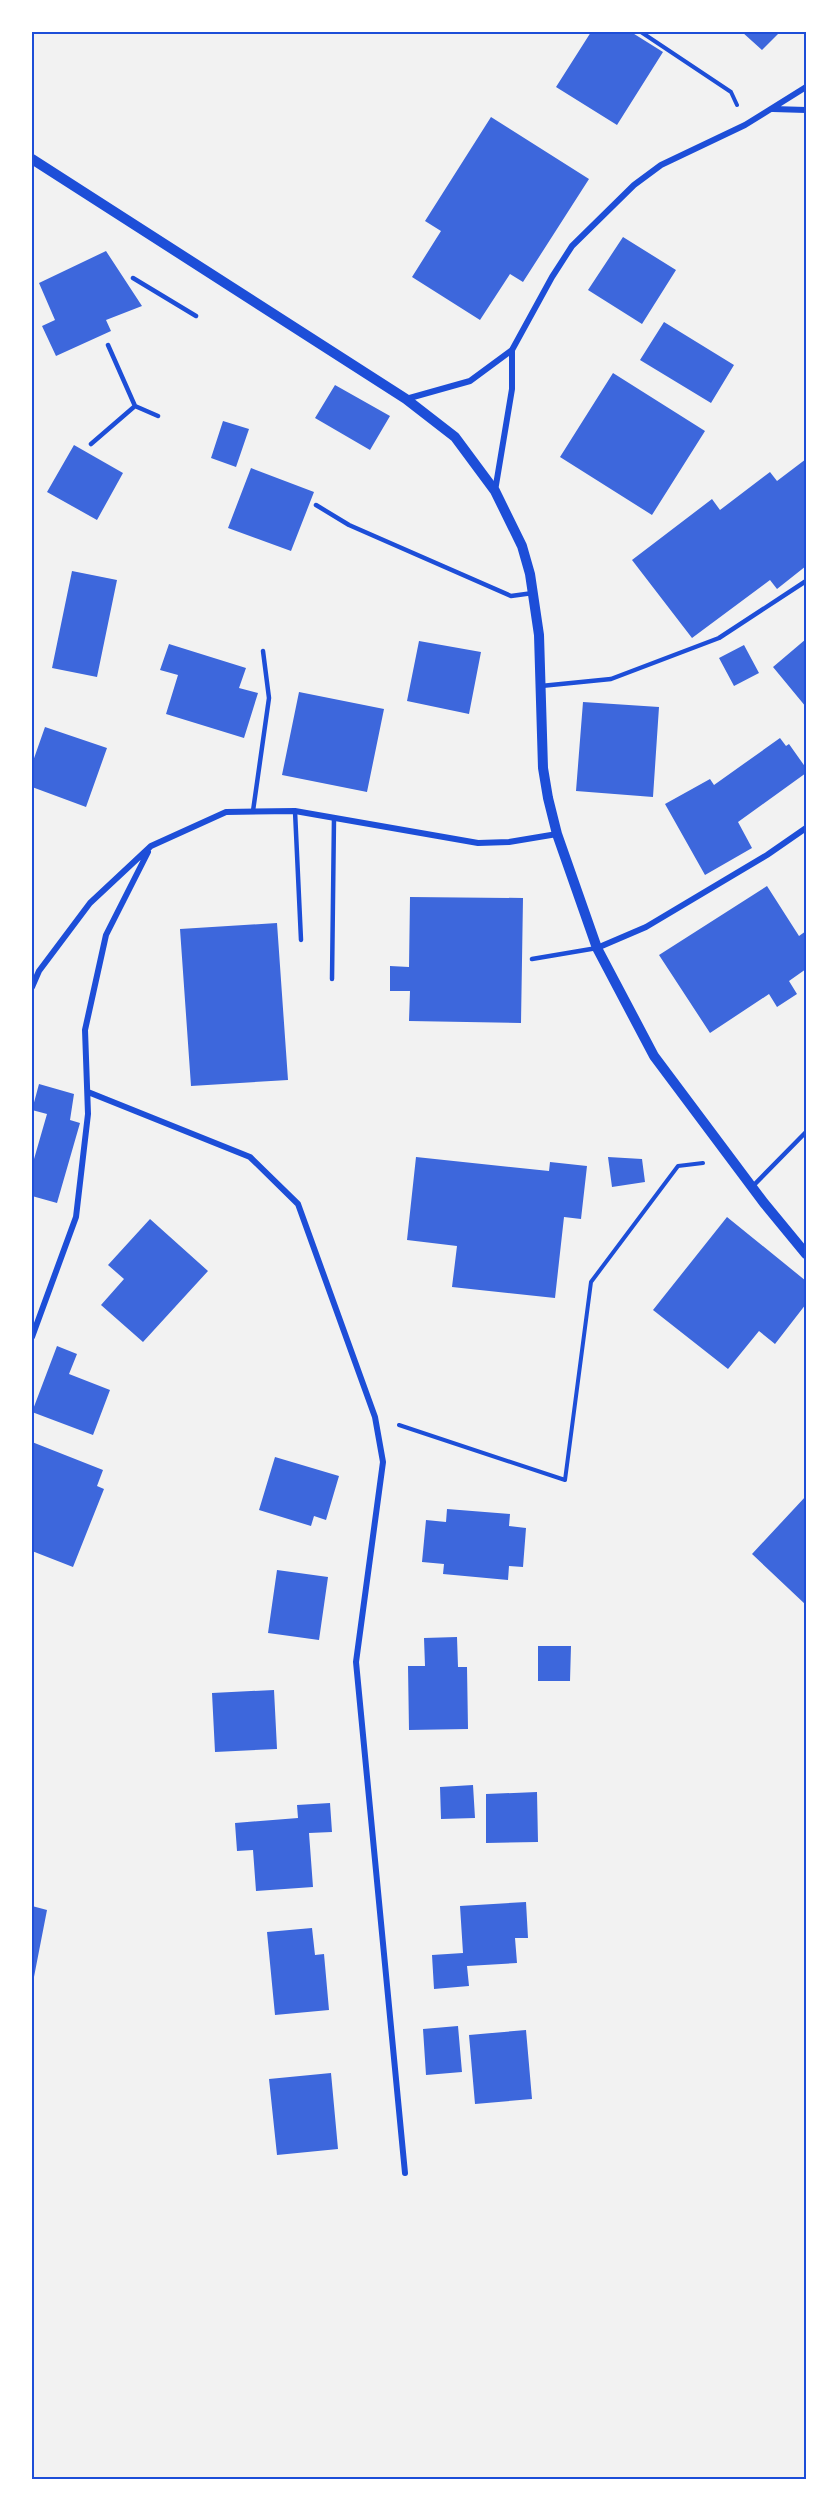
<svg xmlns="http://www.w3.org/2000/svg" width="838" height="2511" font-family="'Space Grotesk',sans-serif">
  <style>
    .building { fill: #3d67dc }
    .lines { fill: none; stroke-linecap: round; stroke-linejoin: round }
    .path { stroke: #1d4ed8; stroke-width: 4 }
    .service { stroke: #1d4ed8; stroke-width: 4.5 }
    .minor { stroke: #1d4ed8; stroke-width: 6 }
    .tertiary { stroke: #1d4ed8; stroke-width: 10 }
    .neatline { fill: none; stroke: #1d4ed8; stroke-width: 2 }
  </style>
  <rect width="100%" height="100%" fill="#f2f2f2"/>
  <path class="building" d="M591 32H631L663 52 617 125 556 87Z
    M742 32H780L762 50Z
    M491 117 589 179 523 282 510 274 480 320 412 277 441 231 425 221Z
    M623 237 676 270 642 324 588 290Z
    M106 251 142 306 106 320 111 331 56 356 42 326 55 320 39 283Z
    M664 322 734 365 711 403 640 360Z
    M613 373 705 431 652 515 560 457Z
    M335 385 390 416 370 450 315 418Z
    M223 421 249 429 236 467 211 458Z
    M74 445 123 473 97 520 47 492Z
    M806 459V566L777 589 770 580 692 638 632 560 712 499 720 510 770 472 777 481Z
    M251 468 314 492 291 551 228 528Z
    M72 571 117 580 97 677 52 668Z
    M806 639V707L773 667Z
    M419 641 481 652 469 714 407 701Z
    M169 644 246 668 239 688 258 693 244 738 166 714 178 675 160 670Z
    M744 645 759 673 734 686 719 658Z
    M299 692 384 709 367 792 282 775Z
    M583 702 659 707 653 797 576 791Z
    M45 727 107 748 86 807 32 787V764Z
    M780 738 786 746 789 744 806 768V773L738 822 752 848 705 875 665 804 710 779 714 785Z
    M767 886 799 936 806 931V969L789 981 797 994 777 1007 769 994 710 1033 659 955Z
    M410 897 523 898 521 1023 409 1021 410 991H390V966L409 967Z
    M277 923 288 1080 191 1086 180 929Z
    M39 1084 74 1094 70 1120 80 1123 57 1203 32 1196V1166L47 1114 32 1110Z
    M416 1157 549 1171 550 1162 587 1166 581 1219 564 1217 555 1298 452 1287 457 1246 407 1240Z
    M608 1157 642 1159 645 1182 612 1187Z
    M727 1217 806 1281V1304L775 1344 759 1331 728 1369 653 1310Z
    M150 1219 208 1271 143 1342 101 1305 124 1279 108 1265Z
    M57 1346 77 1354 69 1374 110 1390 93 1435 32 1412Z
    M32 1442 103 1470 97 1486 104 1489 73 1567 32 1551Z
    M275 1457 339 1476 326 1520 314 1516 311 1526 259 1510Z
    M806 1496V1605L752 1554Z
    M447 1509 510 1514 509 1526 526 1528 523 1567 509 1566 508 1580 443 1574 444 1564 422 1562 426 1520 446 1522Z
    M277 1570 328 1577 319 1640 268 1633Z
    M457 1637 458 1667H467L468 1729 409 1730 408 1666H425L424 1638Z
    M538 1646H571L570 1681H538Z
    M274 1690 277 1749 215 1752 212 1693Z
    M473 1785 475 1818 441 1819 440 1787Z
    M537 1792 538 1842 486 1843V1794Z
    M330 1803 332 1832 309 1833 313 1887 256 1891 253 1850 237 1851 235 1823 298 1818 297 1805Z
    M526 1902 528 1938H515L517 1963 467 1966 469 1986 434 1989 432 1955 463 1953 460 1906Z
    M32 1906 47 1910 33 1982H32Z
    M312 1928 315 1955 324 1954 329 2010 275 2015 267 1932Z
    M458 2026 462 2072 426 2075 423 2029Z
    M526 2030 532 2099 475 2104 469 2035Z
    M331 2073 338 2149 277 2155 269 2079Z"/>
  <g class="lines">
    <path class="path" d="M641 32 731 92 737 105
      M399 1425 565 1480 591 1282 678 1166 703 1163"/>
    <path class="service" d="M133 278 196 316
      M108 345 135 406 158 416
      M91 444 135 406
      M316 505 349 525 511 596 533 593
      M541 686 611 679 719 638 806 581
      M253 811 269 698 263 651
      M295 811 301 940
      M532 959 597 948
      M332 979 334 818
      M752 1187 806 1132"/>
    <path class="minor" d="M773 109 806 110
      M406 399 470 381 512 350 552 277 572 246 634 185 661 165 745 125 806 87
      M495 491 512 389V350
      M597 948 646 927 767 855 806 828
      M32 987 39 971 90 903 151 846 226 812 295 811 478 843 509 842 557 834
      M88 1092 250 1157 298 1204 375 1417 383 1462 356 1662 405 2173
      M32 1337 76 1217 88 1114 85 1030 106 935 148 852"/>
    <path class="tertiary" d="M32 159 406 399 455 437 495 491 522 546 530 574 539 635 543 768 548 798 557 834 597 948 654 1056 764 1203 806 1254"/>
  </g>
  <rect width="838" height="2511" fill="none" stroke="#ffffff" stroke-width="66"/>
  <rect x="33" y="33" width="772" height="2445" class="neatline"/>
</svg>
